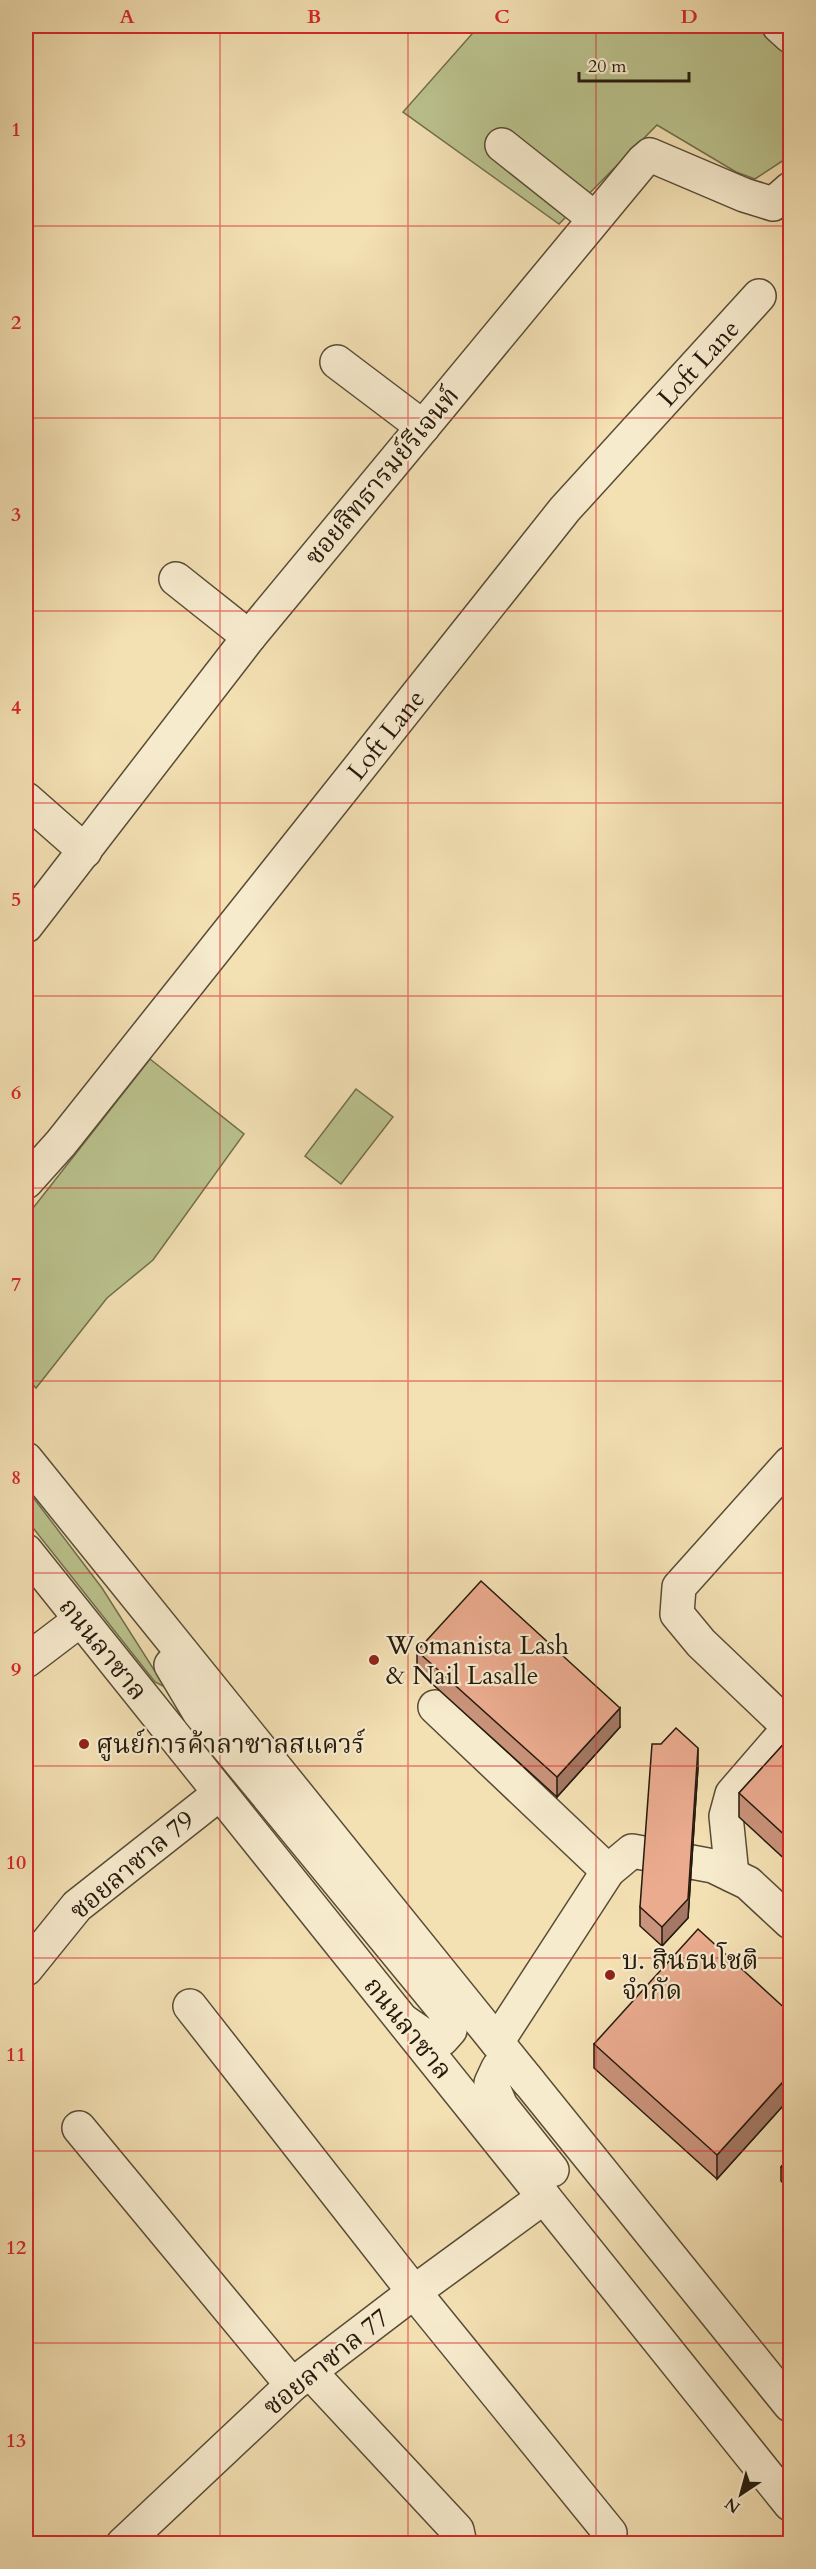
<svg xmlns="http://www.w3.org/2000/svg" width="816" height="2569" font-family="Cardo,'Noto Serif Thai',serif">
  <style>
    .green { fill: #bac28d; stroke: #706e4d; stroke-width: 1.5 }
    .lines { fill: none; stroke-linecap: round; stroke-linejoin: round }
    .minor-casing { stroke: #584c36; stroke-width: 36 }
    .minor { stroke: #f7ebce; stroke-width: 33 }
    .wall { fill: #ca937b; stroke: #251a0d; stroke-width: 1.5 }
    .shaded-wall { fill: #a47864; stroke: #251a0d; stroke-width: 1.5 }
    .building { fill: #ebab8f; stroke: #251a0d; stroke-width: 1.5 }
    .grid { fill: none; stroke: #d62828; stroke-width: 1.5; stroke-opacity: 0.55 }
    .poi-dot { fill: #8f2418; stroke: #f7ebce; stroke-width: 2 }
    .labels { text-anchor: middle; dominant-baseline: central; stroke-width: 4.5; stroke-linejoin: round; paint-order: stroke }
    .street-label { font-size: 26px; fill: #251a0d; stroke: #f7ebce }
    .poi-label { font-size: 26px; fill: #251a0d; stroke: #f7ebce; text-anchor: start }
    .neatline { fill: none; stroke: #d62828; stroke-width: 2 }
    .grid-label { font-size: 20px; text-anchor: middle; font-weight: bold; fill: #d62828 }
  </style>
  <rect width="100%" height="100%" fill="#f3e0b3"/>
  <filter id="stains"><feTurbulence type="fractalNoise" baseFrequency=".00333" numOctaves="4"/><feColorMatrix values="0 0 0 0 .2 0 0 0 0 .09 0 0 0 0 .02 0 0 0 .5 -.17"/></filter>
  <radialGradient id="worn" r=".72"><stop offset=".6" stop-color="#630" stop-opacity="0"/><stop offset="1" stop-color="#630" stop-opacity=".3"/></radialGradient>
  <path class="green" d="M479 26H790V156L755 179 736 172 657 125 559 224 403 112Z
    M150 1059 244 1134 153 1260 107 1298 36 1388 26 1377V1217Z
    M356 1089 393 1117 341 1184 305 1156Z
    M26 1488 102 1588 165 1687 155 1682 26 1519Z"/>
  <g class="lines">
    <g class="minor-casing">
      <g id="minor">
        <path d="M779 26 790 36"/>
        <path d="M502 145 594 218"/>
        <path d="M337 362 423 427"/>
        <path d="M176 579 249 637"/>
        <path d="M26 799 85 851"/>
        <path d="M26 926 249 637 643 161 650 155 744 195 773 204 790 189"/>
        <path id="s1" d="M26 1182 61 1143 565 509 759 296"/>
        <path d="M26 1459 790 2405"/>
        <path d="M26 1551 790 2504"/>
        <path d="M26 1661 80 1620"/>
        <path d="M171 1665 199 1712 444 2010 450 2030 442 2039 424 2035 405 2022"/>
        <path d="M435 1707 608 1871"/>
        <path d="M790 1728 701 1643 677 1614 679 1587 790 1463"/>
        <path d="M732 1875 726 1816 732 1794 790 1727"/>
        <path d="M26 1969 77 1906 219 1794"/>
        <path d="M190 2006 414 2292 610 2533"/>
        <path d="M497 2042 608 1871 632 1851 713 1866 748 1883 790 1922"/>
        <path d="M529 2082 517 2068H498L491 2083 501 2106 552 2170"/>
        <path d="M79 2128 292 2385"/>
        <path d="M311 2373 457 2530 460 2544"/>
        <path d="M123 2544 292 2385 414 2292 544 2197"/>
      </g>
    </g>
    <use href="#minor" class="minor"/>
  </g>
  <path class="wall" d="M417 1651 620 1727 557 1797 417 1670Z
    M790 1737V1864L739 1817V1793Z
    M698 1767 688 1918 662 1946 640 1926V1907Z
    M790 2013V2098L717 2179 594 2068V2044Z
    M790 2156V2190L781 2181V2167Z"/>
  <path class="shaded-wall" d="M620 1708V1727L557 1797V1777Z
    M698 1748V1767L688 1918 662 1946V1927Z
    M790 2074V2098L717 2179V2155Z"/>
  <path class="building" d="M481 1581 620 1708 557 1777 417 1651Z
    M676 1728 698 1748 688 1899 662 1927 640 1907 652 1744H661Z
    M790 1737V1840L739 1793Z
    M698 1929 790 2013V2074L717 2155 594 2044Z
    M790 2156V2176L781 2167Z"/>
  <path class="grid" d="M220 26V2544M408 26V2544M596 26V2544M26 226H790M26 418H790M26 611H790M26 803H790M26 996H790M26 1188H790M26 1381H790M26 1573H790M26 1766H790M26 1958H790M26 2151H790M26 2343H790"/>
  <g class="poi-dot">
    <circle cx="374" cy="1660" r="6"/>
    <circle cx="84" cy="1744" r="6"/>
    <circle cx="610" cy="1975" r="6"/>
  </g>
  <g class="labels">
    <g class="street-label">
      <text stroke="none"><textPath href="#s1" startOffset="1060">Loft Lane</textPath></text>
      <text transform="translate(382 476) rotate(-50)">ซอยสิทธารมย์รีเจนท์</text>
      <text stroke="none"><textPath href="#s1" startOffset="574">Loft Lane</textPath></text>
      <text transform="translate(103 1649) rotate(51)">ถนนลาซาล</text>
      <text transform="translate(132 1865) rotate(-40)">ซอยลาซาล 79</text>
      <text transform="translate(408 2028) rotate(51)">ถนนลาซาล</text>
      <text transform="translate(326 2362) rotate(-39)">ซอยลาซาล 77</text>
    </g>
    <g class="poi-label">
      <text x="386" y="1645">Womanista Lash<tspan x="386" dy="30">&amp; Nail Lasalle</tspan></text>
      <text x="96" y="1744">ศูนย์การค้าลาซาลสแควร์</text>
      <text x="622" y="1960">บ. สินธนโชติ<tspan x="622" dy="30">จำกัด</tspan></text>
    </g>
  </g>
  <rect width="816" height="2569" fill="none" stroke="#f3e0b3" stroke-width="66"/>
  <g transform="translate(741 2494) rotate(216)" stroke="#f7ebce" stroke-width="4.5" paint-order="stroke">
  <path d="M0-4.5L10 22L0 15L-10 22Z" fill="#251a0d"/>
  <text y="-9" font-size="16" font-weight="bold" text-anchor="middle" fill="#251a0d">N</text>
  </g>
  <path d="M579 72v9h110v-9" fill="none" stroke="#251a0d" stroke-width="3"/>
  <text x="588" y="72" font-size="18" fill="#251a0d" stroke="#f7ebce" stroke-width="4.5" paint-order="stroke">20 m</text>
  <rect x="33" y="33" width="750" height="2503" class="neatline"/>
  <g class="grid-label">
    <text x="127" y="23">A</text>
    <text x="314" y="23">B</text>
    <text x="502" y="23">C</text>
    <text x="689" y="23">D</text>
    <text x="16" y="136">1</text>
    <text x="16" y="329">2</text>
    <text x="16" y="521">3</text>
    <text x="16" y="714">4</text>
    <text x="16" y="906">5</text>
    <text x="16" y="1099">6</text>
    <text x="16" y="1291">7</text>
    <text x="16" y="1484">8</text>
    <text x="16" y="1676">9</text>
    <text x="16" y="1869">10</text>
    <text x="16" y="2061">11</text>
    <text x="16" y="2254">12</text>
    <text x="16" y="2447">13</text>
  </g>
  <rect width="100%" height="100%" filter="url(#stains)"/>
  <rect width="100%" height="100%" fill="url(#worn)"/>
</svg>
